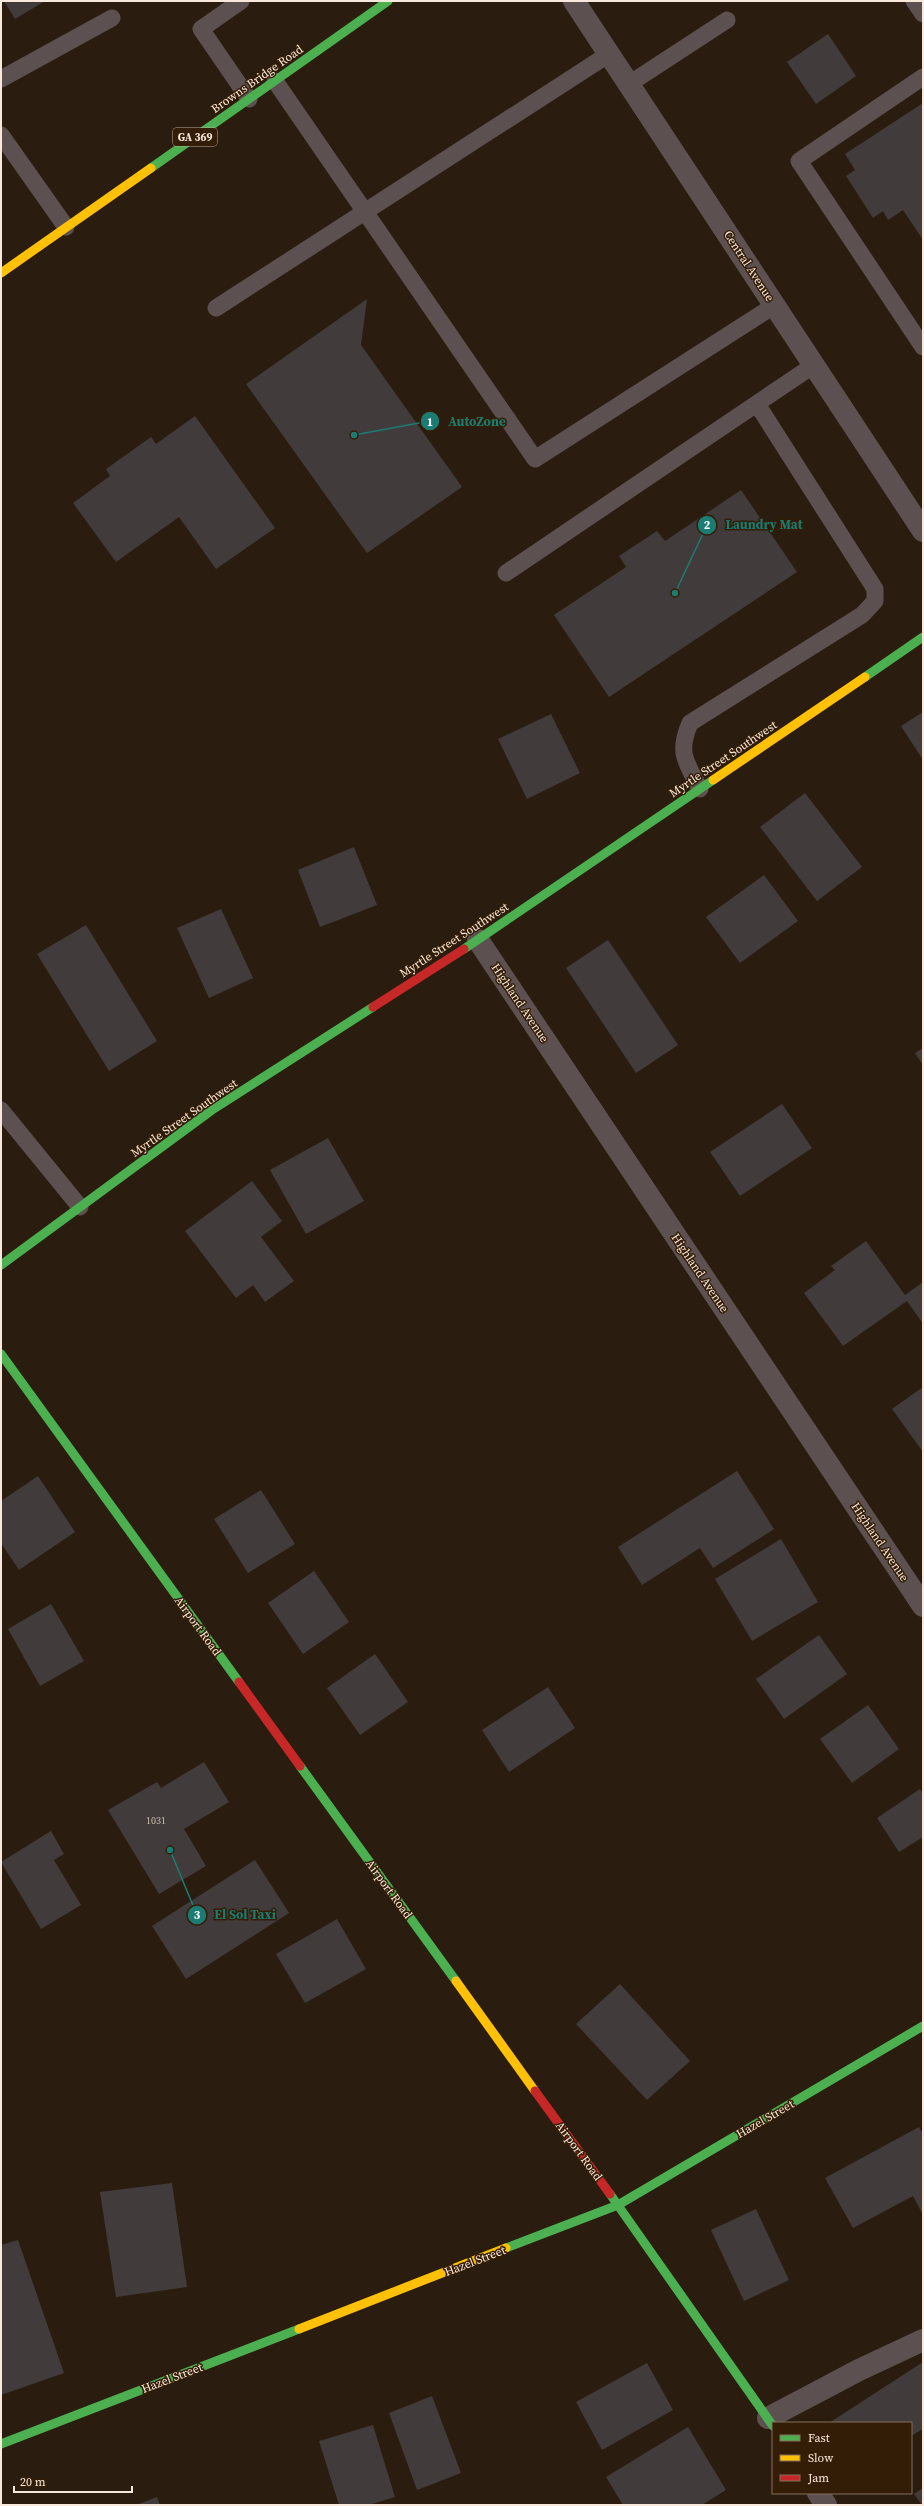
<svg xmlns="http://www.w3.org/2000/svg" width="924" height="2506" font-family="'Source Serif 4',serif">
  <style>
    .building { fill: #423b3b }
    .lines { fill: none; stroke-linecap: round; stroke-linejoin: round }
    .lane { stroke: #5c5150; stroke-width: 17 }
    .street { stroke: #5c5150; stroke-width: 22 }
    .fast { stroke: #4caf50; stroke-width: 9 }
    .slow { stroke: #ffc107; stroke-width: 9 }
    .jam { stroke: #c62828; stroke-width: 9 }
    .labels { text-anchor: middle; dominant-baseline: central; stroke-width: 3; stroke-linejoin: round; paint-order: stroke }
    .number-label { font-size: 10px; fill: #cbbeb4 }
    .shield { fill: #341d06; stroke: #beac9c; stroke-width: 1 }
    .shield-label { font-size: 11px; font-weight: bold; fill: #f9e9dc }
    .street-label { font-size: 12px; fill: #f9e9dc; stroke: #341d06 }
    .leader { fill: none; stroke: #1b7c74; stroke-width: 1.5 }
    .callout-dot { fill: #1b7c74; stroke: #341d06; stroke-width: 1.5 }
    .mark-label { font-size: 12px; text-anchor: middle; font-weight: bold; fill: #fff }
    .callout-label { font-size: 13px; text-anchor: middle; font-weight: bold; fill: #1b7c74; stroke: #341d06; stroke-width: 3; stroke-linejoin: round; paint-order: stroke }
  </style>
  <rect width="100%" height="100%" fill="#2a1d10"/>
  <path class="building" d="M4 1H45L15 19Z
    M828 34 856 76 816 104 787 62Z
    M923 103V240L903 210 888 220 883 211 873 218 846 176 855 170 845 154Z
    M367 299 361 345 462 487 367 553 246 384Z
    M195 416 275 528 216 569 179 517 116 562 73 503 110 476 106 469 151 437 156 444Z
    M741 490 797 572 609 697 554 615 626 567 619 556 657 531 665 541Z
    M923 712V760L901 726Z
    M551 714 580 773 527 799 498 739Z
    M805 793 862 867 817 901 760 827Z
    M354 847 377 905 320 927 298 870Z
    M764 875 798 921 740 963 706 917Z
    M221 909 253 978 209 998 177 928Z
    M86 925 157 1041 109 1071 37 954Z
    M608 940 678 1045 636 1073 566 968Z
    M923 1048V1065L915 1053Z
    M782 1104 812 1148 740 1196 710 1152Z
    M328 1138 364 1201 306 1234 270 1170Z
    M252 1181 282 1221 261 1237 294 1281 265 1302 253 1285 236 1298 185 1231Z
    M866 1241 905 1295 923 1282V1324L907 1301 843 1346 804 1293 835 1270 831 1266Z
    M923 1387V1452L892 1409Z
    M737 1471 774 1529 713 1568 700 1548 642 1585 618 1547Z
    M38 1476 75 1532 19 1570 1 1543V1501Z
    M261 1490 295 1544 248 1573 214 1519Z
    M781 1539 818 1602 752 1641 715 1579Z
    M314 1571 349 1622 303 1654 268 1603Z
    M51 1604 84 1661 40 1686 8 1629Z
    M819 1635 847 1674 784 1719 756 1679Z
    M375 1654 408 1702 360 1735 327 1688Z
    M548 1687 575 1728 509 1772 482 1730Z
    M868 1705 899 1749 852 1783 820 1739Z
    M204 1762 229 1802 184 1829 206 1866 159 1894 108 1810 157 1782 161 1788Z
    M920 1789 923 1794V1837L899 1852 877 1818Z
    M51 1831 64 1854 54 1860 81 1905 41 1929 1 1862Z
    M255 1860 289 1913 186 1979 152 1926Z
    M337 1919 366 1969 305 2003 276 1954Z
    M620 1984 690 2061 647 2100 576 2024Z
    M919 2127 923 2134V2215L913 2196 853 2228 825 2178Z
    M172 2183 187 2287 116 2297 100 2192Z
    M756 2209 789 2280 744 2301 711 2230Z
    M18 2240 64 2373 1 2395V2245Z
    M923 2362V2429L911 2436V2423H829Z
    M647 2363 673 2410 602 2450 576 2402Z
    M432 2396 461 2473 417 2490 389 2413Z
    M373 2425 395 2497 369 2505H339L319 2441Z
    M688 2427 726 2490 702 2505H623L606 2477Z
    M923 2488V2505H922L914 2494Z
    M157 2497 160 2505H136Z"/>
  <g class="lines">
    <path class="lane" d="M241 1 201 29 249 99
      M914 1 923 14
      M923 77 799 161 923 347
      M1 79 112 18
      M275 81 535 459 775 305
      M629 84 727 20
      M1 135 66 227
      M216 308 609 54
      M506 573 814 365
      M700 789C686 762 677 753 690 723L862 615 875 601V589L757 404
      M1 1110 80 1207"/>
    <path class="street" d="M574 1 923 531
      M478 940 923 1606
      M768 2418 859 2370 923 2340
      M818 2493 826 2505"/>
    <path class="fast" d="M151 168 388 1
      M865 677 923 637
      M464 949 713 780
      M1 1265 212 1110 373 1007
      M1 1354 239 1682
      M300 1766 456 1981
      M610 2194 773 2426
      M506 2248 618 2205 923 2026
      M1 2444 299 2329"/>
    <path class="slow" d="M1 273 151 168
      M713 780 865 677
      M456 1981 535 2091
      M299 2329 506 2248"/>
    <path class="jam" d="M373 1007 464 949
      M239 1682 300 1766
      M535 2091 610 2194"/>
  </g>
  <g class="labels">
    <g class="number-label">
      <text x="156" y="1820">1031</text>
    </g>
    <rect class="shield" x="173" y="128" width="44" height="18" rx="3"/>
    <g class="shield-label">
      <text x="195" y="137">GA 369</text>
    </g>
    <g class="street-label">
      <text transform="translate(257 79) rotate(-35)">Browns Bridge Road</text>
      <text transform="translate(749 266) rotate(57)">Central Avenue</text>
      <text transform="translate(723 759) rotate(-34)">Myrtle Street Southwest</text>
      <text transform="translate(454 940) rotate(-33)">Myrtle Street Southwest</text>
      <text transform="translate(520 1003) rotate(56)">Highland Avenue</text>
      <text transform="translate(184 1118) rotate(-35)">Myrtle Street Southwest</text>
      <text transform="translate(700 1273) rotate(56)">Highland Avenue</text>
      <text transform="translate(880 1542) rotate(56)">Highland Avenue</text>
      <text transform="translate(198 1626) rotate(54)">Airport Road</text>
      <text transform="translate(389 1889) rotate(54)">Airport Road</text>
      <text transform="translate(765 2119) rotate(-30)">Hazel Street</text>
      <text transform="translate(579 2151) rotate(54)">Airport Road</text>
      <text transform="translate(475 2261) rotate(-21)">Hazel Street</text>
      <text transform="translate(172 2378) rotate(-21)">Hazel Street</text>
    </g>
  </g>
  <path class="leader" d="M354 435L430 421M675 593L707 525M170 1850L197 1915"/>
  <g class="callout-dot">
    <circle cx="354" cy="435" r="4"/>
    <circle cx="675" cy="593" r="4"/>
    <circle cx="170" cy="1850" r="4"/>
    <circle cx="430" cy="421" r="10"/>
    <circle cx="707" cy="525" r="10"/>
    <circle cx="197" cy="1915" r="10"/>
  </g>
  <g class="mark-label">
    <text x="430" y="426">1</text>
    <text x="707" y="529">2</text>
    <text x="197" y="1919">3</text>
  </g>
  <g class="callout-label">
    <text x="477" y="426">AutoZone</text>
    <text x="764" y="529">Laundry Mat</text>
    <text x="245" y="1919">El Sol Taxi</text>
  </g>
  <rect width="924" height="2506" fill="none" stroke="#f9e9dc" stroke-width="4"/>
  <rect x="772" y="2422" width="140" height="72" fill="#341d06" stroke="#836f5c"/>
  <rect x="780" y="2435" width="20" height="6" fill="#4caf50" stroke="#836f5c"/>
  <text x="808" y="2442" font-size="12" fill="#f9e9dc">Fast</text>
  <rect x="780" y="2455" width="20" height="6" fill="#ffc107" stroke="#836f5c"/>
  <text x="808" y="2462" font-size="12" fill="#f9e9dc">Slow</text>
  <rect x="780" y="2475" width="20" height="6" fill="#c62828" stroke="#836f5c"/>
  <text x="808" y="2482" font-size="12" fill="#f9e9dc">Jam</text>
  <path d="M14 2486v6h118v-6" fill="none" stroke="#f9e9dc" stroke-width="2"/>
  <text x="20" y="2486" font-size="12" fill="#f9e9dc" stroke="#341d06" stroke-width="3" paint-order="stroke">20 m</text>
</svg>
